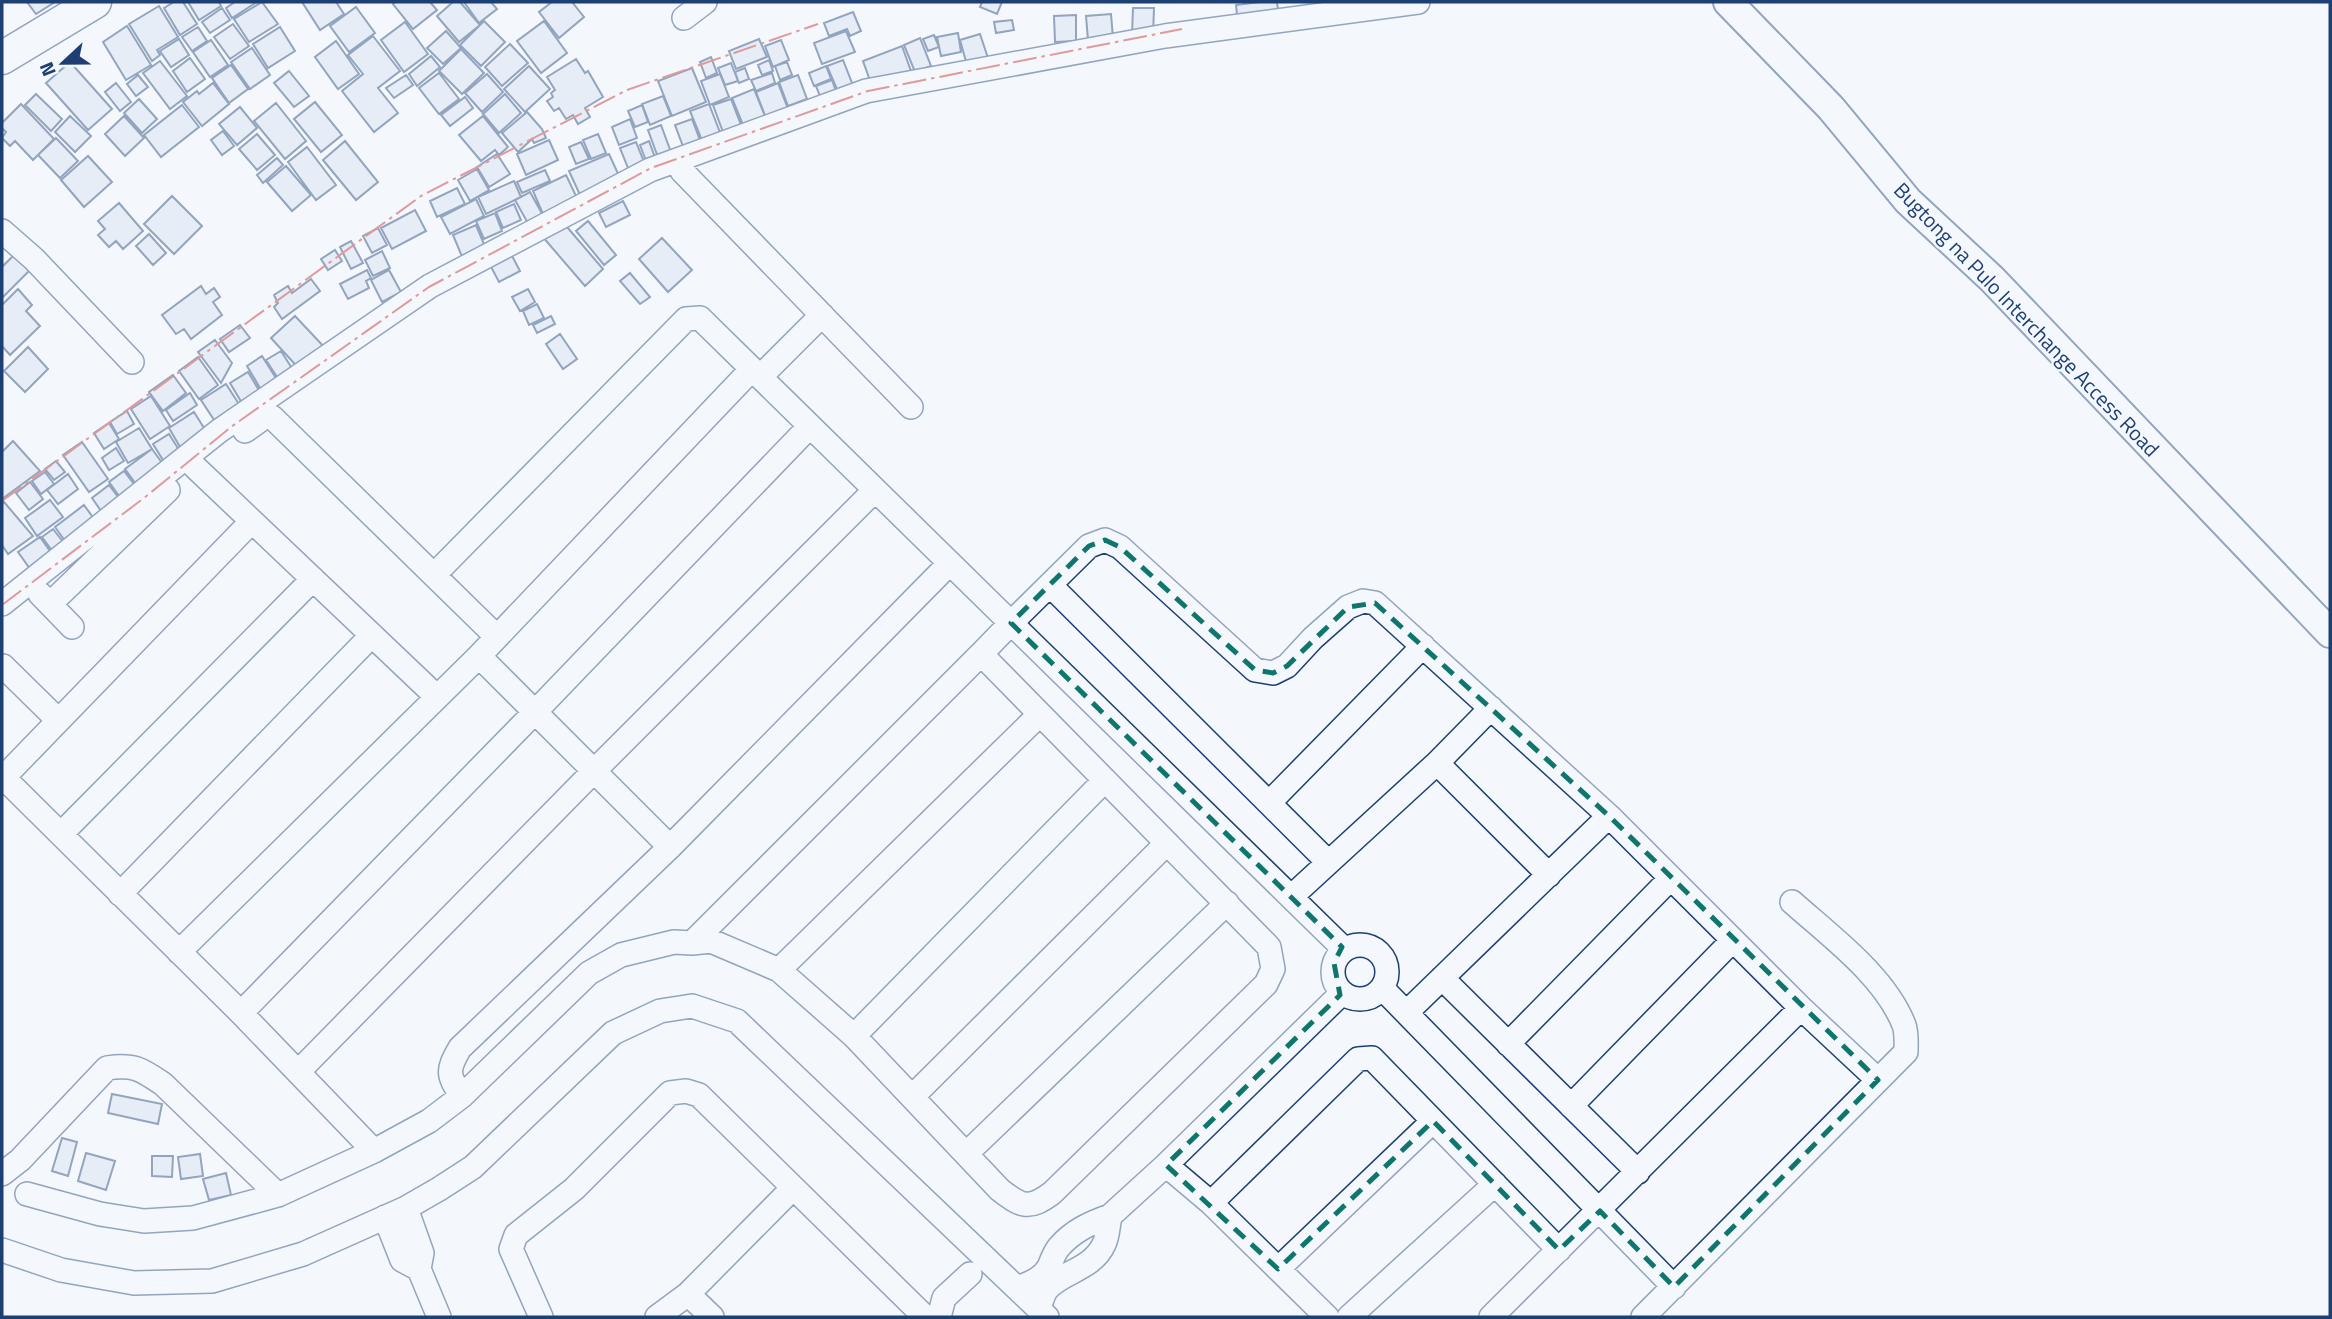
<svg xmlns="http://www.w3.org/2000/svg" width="2332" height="1319" font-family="'Titillium Web',sans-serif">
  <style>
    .building { fill: #d5e0f0; stroke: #1d3f73; stroke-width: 2 }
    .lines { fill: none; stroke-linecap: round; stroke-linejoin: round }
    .minor-casing { stroke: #1d3f73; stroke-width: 26 }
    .major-casing { stroke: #1d3f73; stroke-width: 32 }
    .highway-casing { stroke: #1d3f73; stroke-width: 35 }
    .minor { stroke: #f4f7fb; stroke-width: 23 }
    .major { stroke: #f4f7fb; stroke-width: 28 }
    .highway { stroke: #f4f7fb; stroke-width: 32 }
    .power { stroke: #c62828; stroke-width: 2; stroke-dasharray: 24 5 3.5 5; stroke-linecap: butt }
    .marked { fill: none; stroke: #0f766e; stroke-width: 5; stroke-dasharray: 14 9; stroke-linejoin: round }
    .labels { text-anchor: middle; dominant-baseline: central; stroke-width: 5; stroke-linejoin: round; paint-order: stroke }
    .street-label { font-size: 21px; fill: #1d3f73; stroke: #f4f7fb }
  </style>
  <rect width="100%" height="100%" fill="#f4f7fb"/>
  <path class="building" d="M27 2H55L36 14Z
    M174 2H183L197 24 180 35 164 8Z
    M188 2H219L221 6 199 20Z
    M235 2H257L232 18 226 8Z
    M262 2 278 24 249 42 234 19Z
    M302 2H336L344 14 320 30Z
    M395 2H430L437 10 413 29 393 4Z
    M453 2H460L480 25 459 42 437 16Z
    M464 2H491L497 9 479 23Z
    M552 2H572L584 17 559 38 539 12Z
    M982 2H1002L997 14 980 7Z
    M1260 2H1277L1279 17 1238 23 1236 5Z
    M159 6 178 37 157 50 160 55 152 61 129 24Z
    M356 7 375 33 349 52 330 26Z
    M222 8 230 20 210 33 202 22Z
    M1133 8H1154L1153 35 1132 34Z
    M853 12 861 31 850 36 847 29 829 36 824 23Z
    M1111 14 1113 38 1088 40 1086 16Z
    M1076 15V41L1055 42 1054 16Z
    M1012 20 1014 30 996 33 994 22Z
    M484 21 505 42 481 66 460 45Z
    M544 21 567 53 541 73 517 41Z
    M405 22 428 54 404 72 381 40Z
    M233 24 249 46 230 59 214 37Z
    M127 26 151 65 126 80 103 42Z
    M198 27 207 41 192 51 182 37Z
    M280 27 295 51 268 68 253 44Z
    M446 31 461 48 443 64 427 48Z
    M846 31 855 52 822 64 814 43Z
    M958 33 961 52 941 56 937 37Z
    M980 34 988 58 967 65 960 40Z
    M934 35 939 47 928 51 923 39Z
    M373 36 400 71 378 88 398 113 374 132 342 91 363 74 348 55Z
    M920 38 931 66 915 72 904 45Z
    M179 39 189 55 171 67 160 51Z
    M759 39 767 57 736 69 729 51Z
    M211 40 228 65 210 77 193 52Z
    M781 40 789 60 773 67 765 46Z
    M336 41 359 74 338 89 315 57Z
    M510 44 528 63 502 86 485 67Z
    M902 46 912 74 873 89 863 61Z
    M252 48 270 75 250 89 231 62Z
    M461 49 484 73 462 94 439 71Z
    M431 56 440 67 417 86 409 74Z
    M711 57 717 73 706 78 700 62Z
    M190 58 205 79 187 92 173 71Z
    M576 59 585 73 588 71 603 97 585 108 590 117 578 124 573 115 566 119 559 108 554 111 547 101 553 97 551 93 555 90 547 77Z
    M769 60 773 71 762 75 758 65Z
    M843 60 854 88 839 94 827 66Z
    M160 61 187 96 170 109 143 73Z
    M70 62 112 109 88 130 46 83Z
    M787 62 792 75 780 80 775 66Z
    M731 63 738 81 725 85 718 68Z
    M231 65 248 89 229 103 212 78Z
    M529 66 550 89 525 112 504 89Z
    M826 66 831 79 814 86 809 73Z
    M692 68 706 102 672 116 658 81Z
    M745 68 749 79 739 83 735 72Z
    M289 71 309 96 294 107 274 83Z
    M439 73 459 99 439 114 419 88Z
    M772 73 775 83 756 91 751 80Z
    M487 74 503 92 482 112 465 93Z
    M720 74 729 97 710 105 701 81Z
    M138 75 148 87 136 96 127 84Z
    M406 75 413 85 394 98 386 88Z
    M798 75 807 99 788 106 779 82Z
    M832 80 837 94 822 101 816 86Z
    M116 83 131 102 120 111 105 92Z
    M213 83 229 104 202 126 183 102 197 91 199 94Z
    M778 83 788 109 766 118 756 92Z
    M754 89 765 116 743 125 732 98Z
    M36 94 62 119 51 131 25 105Z
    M505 94 521 113 499 133 483 114Z
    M663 96 671 116 650 125 642 104Z
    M465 97 473 108 450 126 441 115Z
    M139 99 157 119 142 133 124 113Z
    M731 99 741 125 723 132 713 105Z
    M315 102 342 135 321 152 294 119Z
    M276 103 306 141 285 159 254 121Z
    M21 104 54 139 33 160 15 141 10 146 2 138 6 132 2 128V123Z
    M709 104 721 135 703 143 690 111Z
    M182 105 199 127 161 157 144 135Z
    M642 105 648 122 635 127 628 111Z
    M240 107 257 128 237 145 219 124Z
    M527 112 542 129 546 138 534 143 532 139 518 152 502 133Z
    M70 116 91 136 75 152 55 132Z
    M124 116 144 138 125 156 105 134Z
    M483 116 508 147 499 155 495 150 481 161 459 135Z
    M630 119 637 138 619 145 612 127Z
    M692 119 701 143 684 149 675 125Z
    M661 125 672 155 659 160 648 130Z
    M223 131 234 146 222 155 211 140Z
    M257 134 275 155 257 170 239 149Z
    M598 134 606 153 591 159 583 140Z
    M56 138 78 161 60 178 38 155Z
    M549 140 558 160 526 175 517 154Z
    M345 141 378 182 356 200 323 160Z
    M649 141 657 163 648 166 640 145Z
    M581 142 589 159 576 164 569 147Z
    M636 142 646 167 630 173 620 148Z
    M307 147 336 185 316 200 288 162Z
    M497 154 510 174 489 187 477 167Z
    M609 154 620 178 580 195 569 171Z
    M88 156 112 182 84 207 61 180Z
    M277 158 283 165 263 183 257 175Z
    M286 166 311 195 292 211 267 182Z
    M477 169 489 190 470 201 458 180Z
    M545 170 550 181 522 193 517 182Z
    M566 175 577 198 543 214 533 191Z
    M514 181 521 197 486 214 478 197Z
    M457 188 465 204 437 217 430 201Z
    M530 192 545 219 530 227 515 200Z
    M172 196 202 226 174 254 144 224Z
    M476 199 484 216 450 234 441 217Z
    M623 201 630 215 606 227 599 213Z
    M119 203 143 231 123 249 116 241 109 247 98 235 105 229 98 221Z
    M514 204 521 220 503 228 496 212Z
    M415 210 426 231 392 249 381 228Z
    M495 213 502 231 484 239 476 221Z
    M561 220 603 269 585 286 542 236Z
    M588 221 616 255 604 265 576 231Z
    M476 225 486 249 463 259 453 235Z
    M378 228 387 245 372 253 363 236Z
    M149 234 166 253 153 265 136 246Z
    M662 238 692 270 668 292 639 259Z
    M351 241 363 263 351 269 340 247Z
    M335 250 342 261 328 270 321 259Z
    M382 251 390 268 373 276 365 260Z
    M510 252 520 271 499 282 489 263Z
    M14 255 29 271 2 298V267Z
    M367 270 371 278 366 281 369 288 348 299 340 284Z
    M389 270 401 292 382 302 371 280Z
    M630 273 650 297 640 304 620 281Z
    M311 279 320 291 282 319 274 307 278 303 274 295 288 286 292 293Z
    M201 286 206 294 214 288 220 297 213 302 222 315 191 339 184 329 176 334 162 315Z
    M18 289 32 305 26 311 40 326 10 355 2 346V305Z
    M528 289 535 302 520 311 512 297Z
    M537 304 544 318 529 325 523 311Z
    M295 316 327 350 303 373 271 338Z
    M551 316 555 324 537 333 533 325Z
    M240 325 250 338 229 352 220 339Z
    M560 334 577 359 563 369 546 344Z
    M215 340 232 363 221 383 198 352Z
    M28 347 48 369 25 392 4 371Z
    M281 351 293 370 279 380 266 360Z
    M262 356 279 383 263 393 247 366Z
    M198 357 218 385 199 399 179 371Z
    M248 372 263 397 245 408 230 383Z
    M173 375 186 393 163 411 149 392Z
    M226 384 244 412 220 429 201 400Z
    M190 393 197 405 173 421 166 410Z
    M151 396 170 426 150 439 131 409Z
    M127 411 134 424 117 434 110 422Z
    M194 412 209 436 183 452 169 428Z
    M109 423 119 439 104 449 94 433Z
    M139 428 152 449 128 463 116 442Z
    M169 434 184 458 168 468 153 444Z
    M13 441 40 471 2 499V452Z
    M82 442 108 479 89 492 63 455Z
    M116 448 124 461 109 470 102 458Z
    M152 449 168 471 141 491 125 469Z
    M56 461 65 472 54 480 45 469Z
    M124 471 140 492 125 504 109 482Z
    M45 472 54 484 41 494 32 481Z
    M68 474 78 489 58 504 47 490Z
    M30 482 43 499 29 510 16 493Z
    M109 485 124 505 106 518 92 498Z
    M50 500 63 517 37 536 25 518Z
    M4 502 33 536 8 554 2 545V504Z
    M84 505 97 523 68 545 55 527Z
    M53 529 68 548 56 556 42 537Z
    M40 537 54 557 33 573 18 552Z
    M112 1094 162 1104 158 1124 108 1113Z
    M62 1138 77 1142 68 1176 52 1171Z
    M86 1153 115 1161 106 1190 78 1181Z
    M200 1154 203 1176 181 1179 178 1157Z
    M152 1156H173L172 1177 152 1176Z
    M226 1173 231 1195 209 1200 203 1179Z"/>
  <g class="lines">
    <g class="minor-casing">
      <path id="minor" d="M684 18 705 2
        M682 171 911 407
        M2 231 34 259 132 362
        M760 377 822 315
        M245 431 266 416 272 417 497 637
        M195 467 437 697
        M435 574 686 319 700 318 1011 623 1089 546 1105 540 1120 547 1255 670 1273 673 1287 666 1313 638 1348 607 1363 601 1375 603 1609 816 1801 1008 1878 1080
        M1050 585 1328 862
        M40 594 72 627
        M2 604 219 431 430 286 650 170 866 91 1165 36 1418 2
        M50 604 168 490
        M479 656 670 847
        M3 666 58 720
        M1437 763 1549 875
        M2 776 241 1013 374 1151
        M3 778 252 521
        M1269 803 1423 646
        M61 834 313 579
        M120 894 372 635
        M1291 897 1437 763 1491 708
        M692 943 981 654
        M1333 972a27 27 0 1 1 54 0a27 27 0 1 1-54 0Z
        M179 952 479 656 752 369
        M779 970 1039 715
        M1442 978 1638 1172
        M1382 988 1674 1287
        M1407 1012 1609 816
        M241 1013 535 712 810 426
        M854 1036 1105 780
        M1508 1044 1671 878
        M298 1072 594 771 875 490
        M462 1096C447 1075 447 1070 460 1048L670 847 950 563
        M912 1097 1167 843
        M1571 1106 1733 940
        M966 1154 1227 903
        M2 1174 20 1160 107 1068C134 1064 141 1069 163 1084L278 1195
        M27 1194 100 1214 144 1221 193 1218 278 1195 374 1151 429 1121 462 1096 589 973 621 955 674 942 692 943 711 941 779 970 854 1036 1000 1190C1022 1207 1029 1210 1052 1193L1266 984 1273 969 1269 947 981 654 1011 623 1344 949
        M1211 1203 1166 1165 1342 993
        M406 1208 422 1253 419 1269 439 1317
        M1110 1216 1166 1165
        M385 1217 402 1260 419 1269
        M2 1250 61 1270 134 1283 212 1281 303 1254 406 1208 439 1189 473 1167 613 1033 660 1011 692 1006 737 1021 1047 1317
        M1278 1269 1433 1121
        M1018 1288C1030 1283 1042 1279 1049 1267 1052 1260 1054 1253 1059 1247 1073 1231 1090 1223 1110 1216 1108 1225 1108 1236 1104 1244 1092 1270 1063 1271 1047 1289 1043 1294 1041 1303 1039 1309
        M688 1294 712 1317
        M541 1317 511 1249 516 1235 574 1189 670 1093 686 1091 699 1095 925 1317
        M657 1317 688 1294 792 1189
        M939 1317 944 1298 970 1274
        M1327 1317 1211 1203 1358 1059 1372 1058 1559 1250
        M1349 1317 1495 1184
        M1491 1317 1801 1008
        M1643 1317 1906 1052C1906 1043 1907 1033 1904 1025 1885 976 1830 936 1792 902"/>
    </g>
    <g class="major-casing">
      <path id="major" d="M1728 2 1831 108 1908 201 1992 279 2330 633"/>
    </g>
    <g class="highway-casing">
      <path id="highway" d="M2 58 95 2"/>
    </g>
    <use href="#minor" class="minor"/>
    <use href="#major" class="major"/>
    <use href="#highway" class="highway"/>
    <path class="power" d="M2 501 421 196 627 90 818 24
      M2 605 144 498 231 427 429 287 651 168 868 91 1182 29"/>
  </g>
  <path d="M0 0H2332V1319H0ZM1105 540 1120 547 1255 670 1273 673 1287 666 1348 607 1375 603 1609 816 1878 1080 1674 1287 1600 1211 1559 1250 1433 1121 1278 1269 1166 1165 1340 995 1334 963 1342 947 1011 623 1089 546Z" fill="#f4f7fb" fill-opacity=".55" fill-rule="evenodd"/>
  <path class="marked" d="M1105 540 1120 547 1255 670 1273 673 1287 666 1348 607 1375 603 1609 816 1878 1080 1674 1287 1600 1211 1559 1250 1433 1121 1278 1269 1166 1165 1340 995 1334 963 1342 947 1011 623 1089 546Z"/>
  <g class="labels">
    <g class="street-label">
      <text transform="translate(2027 319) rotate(46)">Bugtong na Pulo Interchange Access Road</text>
    </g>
  </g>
  <rect width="2332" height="1319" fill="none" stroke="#1d3f73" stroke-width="7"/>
  <g transform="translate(63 63) rotate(248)" stroke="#f4f7fb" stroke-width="5" paint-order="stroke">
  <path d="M0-5L12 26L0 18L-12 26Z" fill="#1d3f73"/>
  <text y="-10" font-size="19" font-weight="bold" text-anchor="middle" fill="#1d3f73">N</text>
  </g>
</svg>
